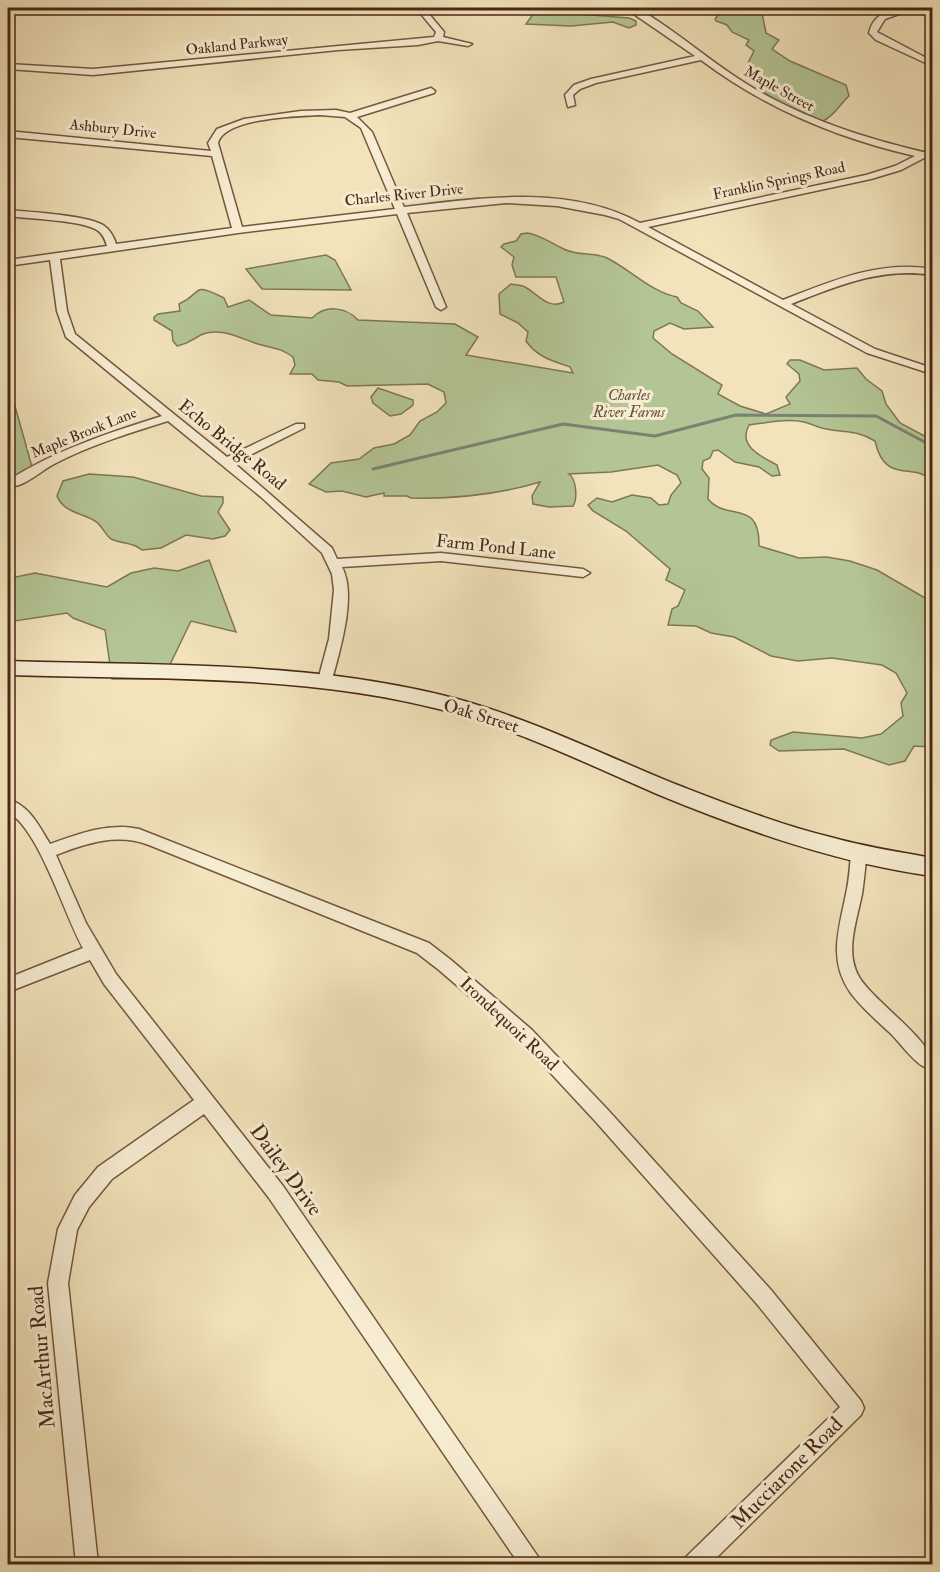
<svg xmlns="http://www.w3.org/2000/svg" width="940" height="1572" font-family="'IM FELL Double Pica',serif">
  <style>
    .green { fill: #b4c595; stroke: #7f7655; stroke-width: 1.5 }
    .lines { fill: none; stroke-linecap: round; stroke-linejoin: round }
    .stream { stroke: #7b8274; stroke-width: 3 }
    .minor-casing { stroke: #74573e; stroke-width: 3 }
    .secondary-casing { stroke: #4a2815; stroke-width: 3 }
    .minor { fill: #f7edd3; fill-rule: evenodd }
    .secondary { fill: #f7edd3; fill-rule: evenodd }
    .labels { text-anchor: middle; dominant-baseline: central; stroke-width: 6; stroke-linejoin: round; paint-order: stroke }
    .far-street-label { font-size: 15px; fill: #4a2815; stroke: #f7edd3 }
    .far-park-label { font-size: 15px; font-style: italic; fill: #644f35; stroke: #f7edd3 }
    .street-label { font-size: 18px; fill: #4a2815; stroke: #f7edd3 }
    .near-street-label { font-size: 21px; fill: #4a2815; stroke: #f7edd3 }
  </style>
  <rect width="100%" height="100%" fill="#f2e3bb"/>
  <filter id="stains"><feTurbulence type="fractalNoise" baseFrequency=".00333" numOctaves="4"/><feColorMatrix values="0 0 0 0 .2 0 0 0 0 .09 0 0 0 0 .02 0 0 0 .5 -.17"/></filter>
  <radialGradient id="worn" r=".72"><stop offset=".6" stop-color="#630" stop-opacity="0"/><stop offset="1" stop-color="#630" stop-opacity=".3"/></radialGradient>
  <path class="green" d="M542 8H569L579 14 629 18 636 21V25L629 28 613 22 571 26 526 24 534 13V9Z
    M716 8H761L766 33 779 40 772 49 790 61 846 85 849 96C840 104 834 116 823 121 812 125 770 98 761 90V84L748 63 754 51 746 45 749 40 732 32 727 25 716 21 715 19 719 14 714 12Z
    M527 233C542 235 553 245 566 250 580 256 594 252 607 258 631 270 651 292 677 297L681 303 698 311 713 327 684 329 670 323 654 331 653 338 672 354 722 385 718 394 740 406 766 414 790 404 786 397 800 381 799 374 787 364 790 360H800L824 370 857 368 866 379 882 391 886 404 900 423 932 440V480C912 462 885 485 875 441 857 430 846 433 826 429 819 428 812 424 804 422 787 418 766 423 749 425 737 446 762 457 777 465L780 475 772 476 759 467 735 462 718 450 713 451 710 458 703 461 702 469 709 478 708 499C727 522 760 498 759 546L799 558 827 557 850 561 877 570 932 602V747L914 746 905 761 889 765 844 749 779 751 770 745 771 740 793 732 862 738 881 734 903 716 901 703 907 693 896 673 882 665 832 658 798 661 771 656 734 637 711 633 696 626 668 625 672 609 678 606 685 590 666 580 670 569 626 531 593 511 588 505 597 498 612 502 632 495 651 498 659 505 668 504 671 495 681 483 677 475 658 465 611 472 569 474C576 479 578 498 573 506L549 507 533 504 532 496 540 482C497 495 455 499 411 498L407 496H384V493L366 497 342 491 326 492 309 484 331 463 359 459 374 448 394 444 410 435 420 421 437 412 446 403 444 392 428 384 347 386 339 382 318 380 312 374H290L295 365 293 357C279 347 274 349 258 344 241 339 222 327 203 334 192 339 191 343 177 346L173 341 172 331 154 320V317L158 314 180 311 179 304C204 293 190 281 224 298L228 307 249 300 271 315 312 318C325 305 345 306 358 320L455 324 478 337 466 355 573 373 570 367C553 361 537 357 526 341L528 332 518 323 500 314 499 294 511 284C515 285 521 285 525 287 538 294 548 310 564 302L556 277H516L512 265 514 257 501 247 504 244 516 241 521 234Z
    M326 255 335 260 351 290 262 289 246 269Z
    M378 388 413 400V405L401 414 390 416 373 403 371 397Z
    M8 406H15L34 474 8 483Z
    M89 474 133 477 201 496 223 497V503L218 512 230 530 225 536 213 539 186 535 161 548 142 550C133 542 122 544 111 539 105 535 102 525 95 521 82 513 63 512 57 496L63 481Z
    M209 560 236 632 191 621 163 679H112L105 630 73 618 67 613 8 622V568L11 569 16 577 35 573 107 587 131 573 154 568 178 571Z"/>
  <g class="lines">
    <path class="stream" d="M373 469 563 424 655 436 736 415 876 416 932 446"/>
    <g class="minor-casing">
      <path id="minor" d="M250 8H263L253 12 249 10Z
        M416 8H424L444 32 443 37 472 44 468 46 438 41 418 45 338 50 93 75 8 69V64L93 69 434 37 436 32Z
        M625 8H634L647 14C681 35 711 62 745 83 803 119 866 139 932 154V160L924 158 901 170 871 179 648 227 783 300C832 281 880 260 932 269V275C881 267 838 286 791 304L875 349 932 368V374L867 353 619 219 605 215 557 206 506 203 407 213 446 307 441 310 436 307 397 214 238 233 60 259 67 311 75 334 227 457 296 424H304V428L234 463 332 548 337 559 441 553 583 569 590 573 583 577 441 561 342 567C357 595 340 650 332 680L325 685 318 680 329 639 334 590 332 574 322 553 261 497 168 421C130 433 90 445 54 464 42 470 22 489 9 486V480C56 450 108 433 162 416L66 337 57 311 50 260 8 266V260L107 246C105 239 103 234 97 230 82 220 28 219 8 216V210C30 212 85 215 103 225 110 230 114 237 116 244L232 228 212 156 8 137V131L211 151 208 143 217 129 244 119 301 111 336 110 350 113 431 88 435 91 434 93 357 117 372 132 404 207C481 198 569 184 640 223L866 175 895 166 915 156C836 138 765 108 701 60L596 83 580 89 573 95 575 105 568 107 565 95 574 85 591 79 695 56ZM320 115 345 117 361 128 395 209 242 227 218 143C224 118 298 116 320 115Z
        M901 8H916L885 19 877 32 932 61V66L876 40 869 33C873 16 885 11 901 8Z
        M8 799C30 806 39 826 50 844 78 834 109 822 139 829L429 943 451 960 532 1030 608 1110 771 1290 861 1401 864 1408 861 1415 710 1564H684L687 1556 840 1407 757 1304 596 1122 520 1040 439 970 417 953 149 845C117 833 87 843 56 855L86 923 116 974 283 1186 543 1564H519L269 1198 204 1114 112 1179 89 1207 77 1230 68 1283 98 1564H76L48 1283 58 1229 75 1195 98 1167 194 1100 104 984 90 960 8 992V978L83 948C64 914 39 829 8 812Z
        M859 847 865 849 867 853C865 867 864 881 862 894 857 920 845 950 858 975 869 998 937 1044 931 1064L925 1067C914 1063 899 1041 889 1032 875 1019 861 1007 850 992 828 960 839 929 846 894 849 881 850 867 851 853L853 849Z"/>
    </g>
    <g class="secondary-casing">
      <path id="secondary" d="M8 661C159 666 314 660 461 700 535 721 604 755 675 784 727 804 780 825 834 838 866 847 900 852 932 858V876C838 863 744 830 657 794 592 766 529 735 461 715 316 673 158 680 8 675Z"/>
    </g>
    <use href="#minor" class="minor"/>
    <use href="#secondary" class="secondary"/>
  </g>
  <g class="labels">
    <g class="far-street-label">
      <text transform="translate(237 45) rotate(-6)">Oakland Parkway</text>
      <text transform="translate(779 89) rotate(29)">Maple Street</text>
      <text transform="translate(113 129) rotate(6)">Ashbury Drive</text>
      <text transform="translate(779 181) rotate(-12)">Franklin Springs Road</text>
      <text transform="translate(404 195) rotate(-6)">Charles River Drive</text>
      <text transform="translate(84 433) rotate(-22)">Maple Brook Lane</text>
    </g>
    <g class="far-park-label">
      <text x="629" y="395">Charles<tspan x="629" dy="17">River Farms</tspan></text>
    </g>
    <g class="street-label">
      <text transform="translate(232 445) rotate(39)">Echo Bridge Road</text>
      <text transform="translate(496 547) rotate(6)">Farm Pond Lane</text>
      <text transform="translate(481 716) rotate(17)">Oak Street</text>
      <text transform="translate(509 1024) rotate(43)">Irondequoit Road</text>
    </g>
    <g class="near-street-label">
      <text transform="translate(286 1170) rotate(54)">Dailey Drive</text>
      <text transform="translate(42 1357) rotate(-95)">MacArthur Road</text>
      <text transform="translate(787 1473) rotate(-45)">Mucciarone Road</text>
    </g>
  </g>
  <rect width="940" height="1572" fill="none" stroke="#f2e3bb" stroke-width="30"/>
  <rect x="9" y="9" width="922" height="1554" fill="none" stroke="#4a2815" stroke-width="3"/>
  <rect x="15" y="15" width="910" height="1542" fill="none" stroke="#4a2815" stroke-width="1.5"/>
  <rect width="100%" height="100%" filter="url(#stains)"/>
  <rect width="100%" height="100%" fill="url(#worn)"/>
</svg>
